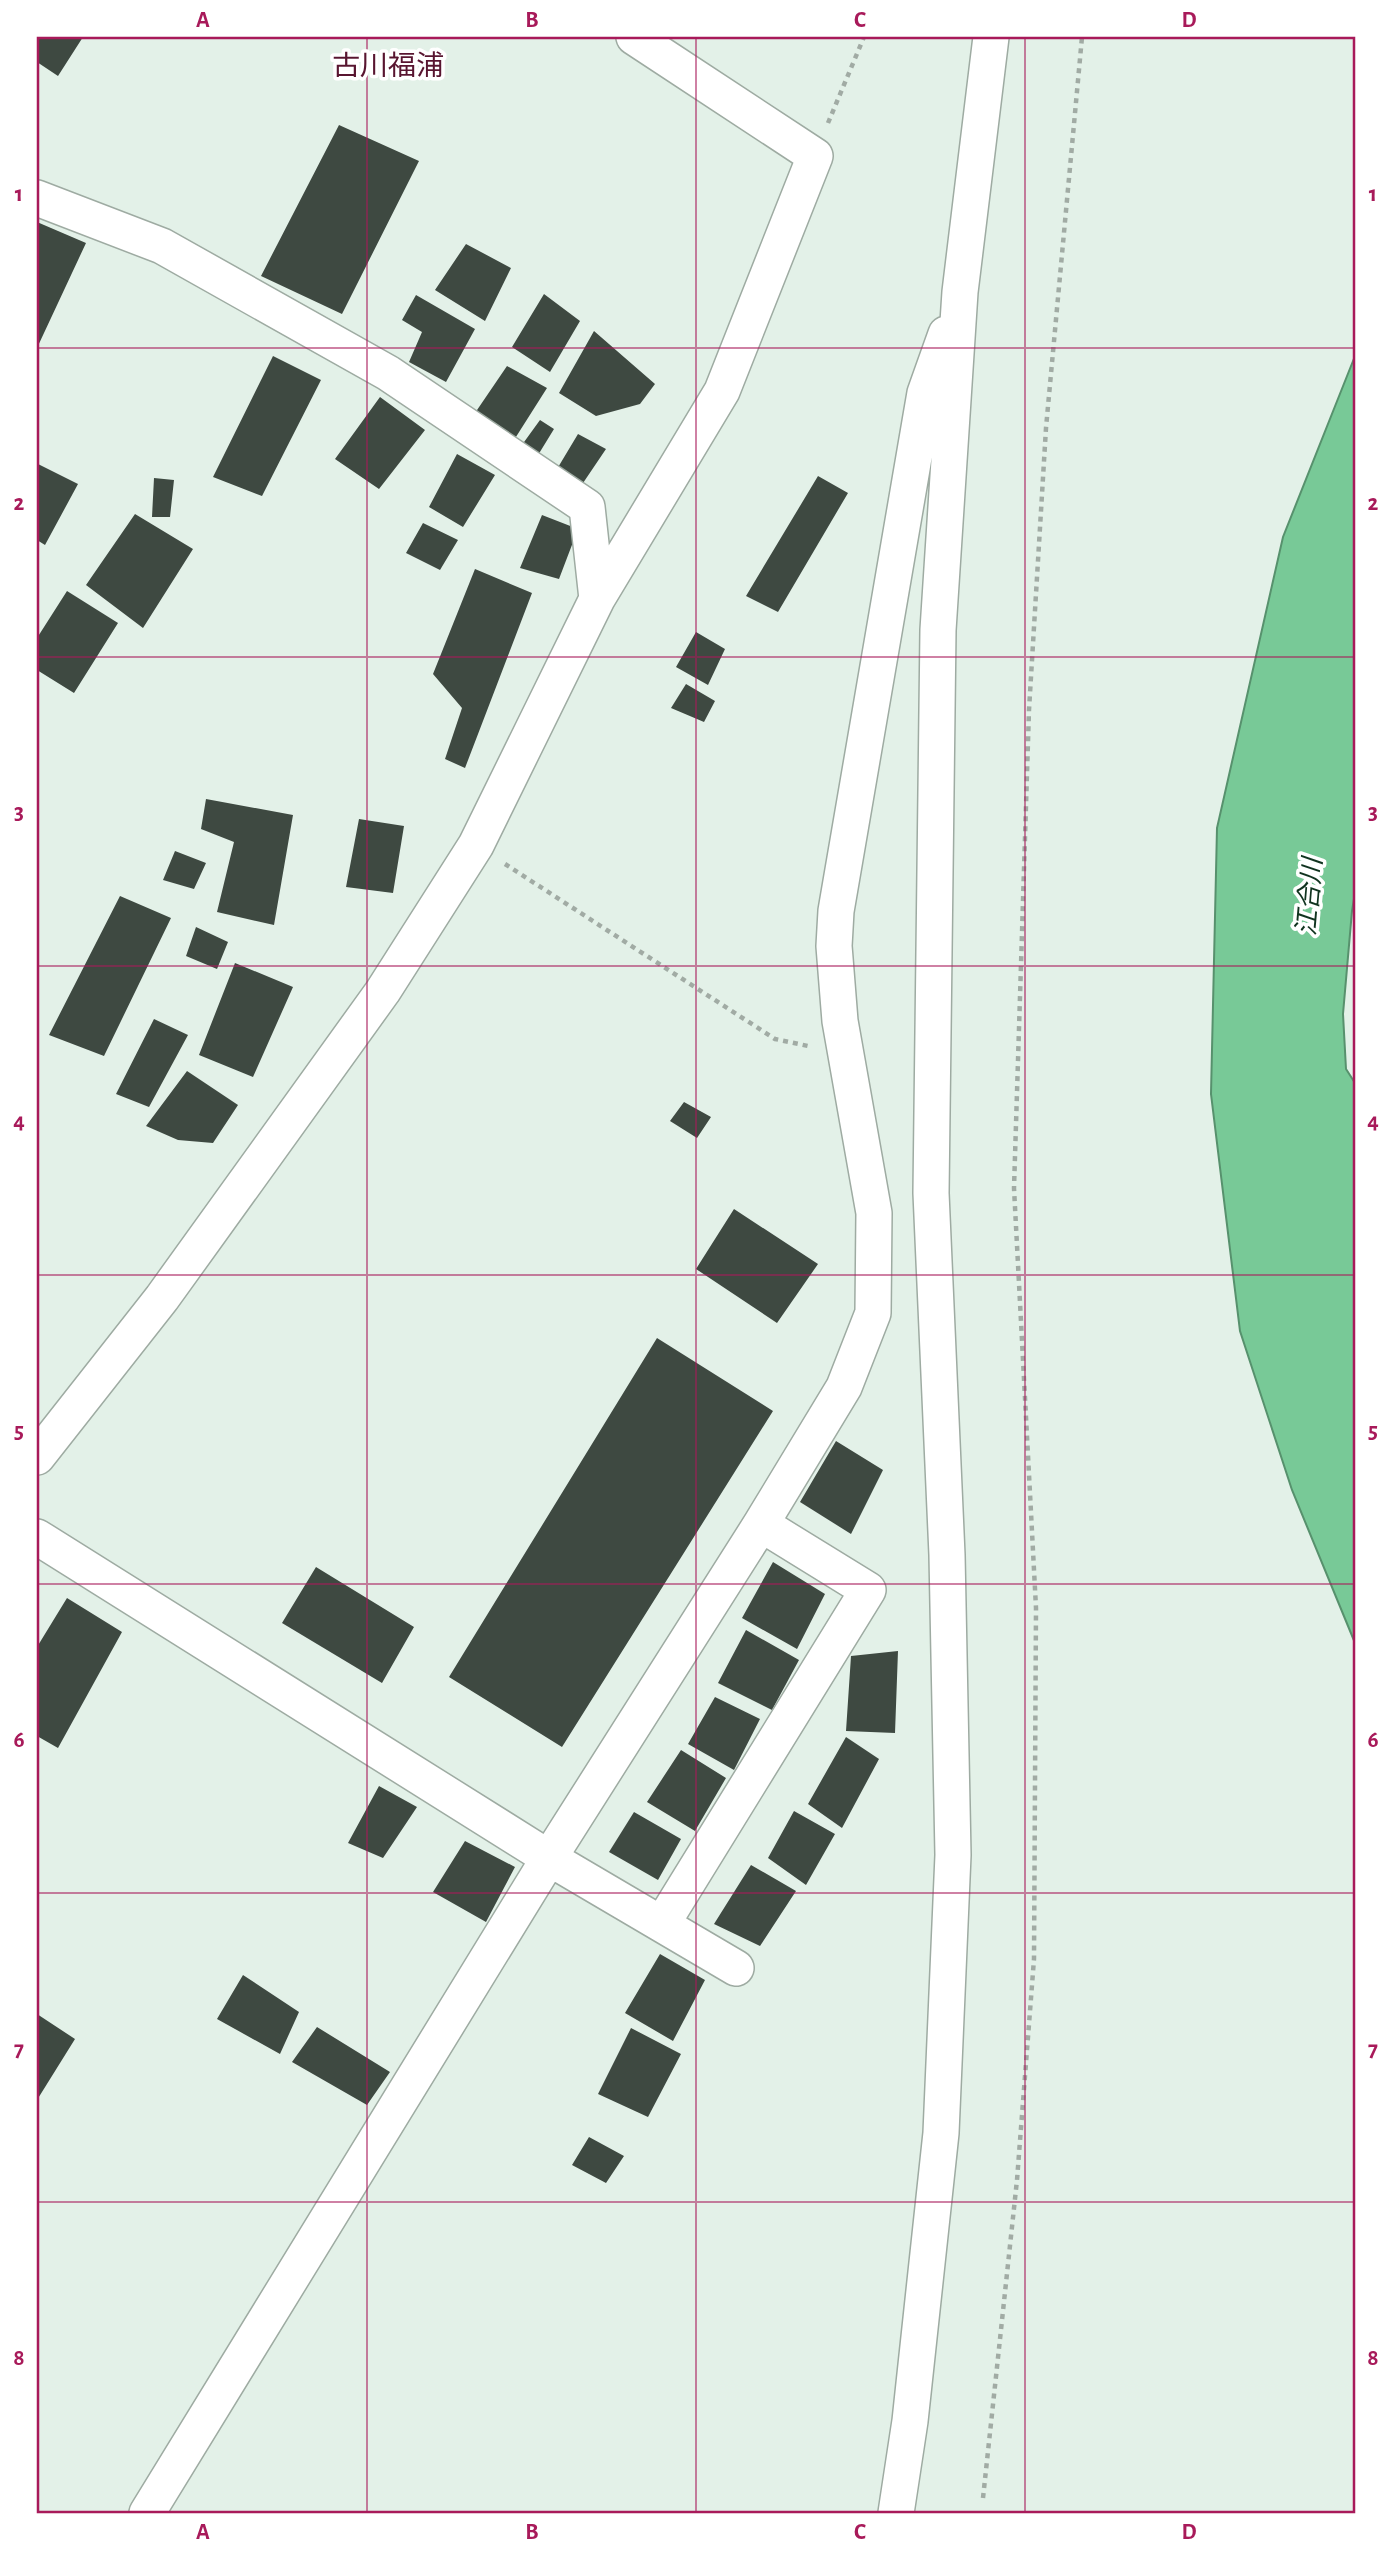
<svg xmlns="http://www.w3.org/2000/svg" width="1392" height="2550" font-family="'Alegreya Sans','Noto Sans JP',sans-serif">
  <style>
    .water { fill: #78c997; stroke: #57916d; stroke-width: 2 }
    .building { fill: #3e4941 }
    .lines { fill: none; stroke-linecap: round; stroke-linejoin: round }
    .minor-casing { stroke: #9eaba2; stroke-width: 38 }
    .path { stroke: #a1aba4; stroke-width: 4.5; stroke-dasharray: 5 5; stroke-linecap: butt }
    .minor { stroke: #fff; stroke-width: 35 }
    .grid { fill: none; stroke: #a81a5a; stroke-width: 2; stroke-opacity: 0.55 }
    .labels { text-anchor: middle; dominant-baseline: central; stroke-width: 7; stroke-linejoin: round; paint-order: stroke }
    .water-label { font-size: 26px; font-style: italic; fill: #10331f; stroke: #fff }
    .quarter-label { font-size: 28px; fill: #581530; stroke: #fff }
    .neatline { fill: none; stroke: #a81a5a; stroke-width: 2.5 }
    .grid-label { font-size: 23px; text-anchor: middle; font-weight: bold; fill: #a81a5a }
  </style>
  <rect width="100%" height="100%" fill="#e3f1e8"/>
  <path class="water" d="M1355 356V893L1352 911 1343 1014 1346 1069 1355 1083V1643L1292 1490 1240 1331 1211 1094 1217 828 1283 537Z"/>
  <path class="building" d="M37 37H83L58 76 37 62Z
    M339 125 419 161 342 314 261 276Z
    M37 222 86 243 37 348Z
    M466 244 511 268 485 321 435 290Z
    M544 294 580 321 550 372 512 347Z
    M416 295 475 329 446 382 409 362 422 332 402 320Z
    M594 331 655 384 640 404 596 416 559 393Z
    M273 356 321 380 262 496 213 477Z
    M507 366 547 388 514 440 475 413Z
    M380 397 425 430 379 489 335 459Z
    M540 420 554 429 535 460 519 449Z
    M578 434 606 449 581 486 554 474Z
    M457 454 495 475 463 527 429 507Z
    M38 464 78 484 45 545 37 540Z
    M818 476 848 493 778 612 746 596Z
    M154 478 174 480 170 517H152Z
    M135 514 193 549 143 628 86 585Z
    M542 515 578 529 559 579 520 568Z
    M423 523 458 540 440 570 406 553Z
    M475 569 532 593 465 768 445 759 462 708 433 674Z
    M67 591 118 623 74 693 37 670V638Z
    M696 632 725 649 708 685 676 667Z
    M686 684 715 701 704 722 671 708Z
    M206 799 293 815 274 925 217 912 234 842 201 829Z
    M359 819 404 826 393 893 346 887Z
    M175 851 206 863 194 889 163 880Z
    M120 896 171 918 104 1056 49 1035Z
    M196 927 228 942 217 969 186 956Z
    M235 963 293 987 253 1077 199 1055Z
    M154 1019 188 1035 149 1107 116 1094Z
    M187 1071 238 1105 213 1143 178 1140 146 1126Z
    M684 1102 711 1117 697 1138 670 1121Z
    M734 1209 818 1264 777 1323 696 1269Z
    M657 1338 773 1411 562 1747 449 1677Z
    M836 1441 883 1470 851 1534 800 1502Z
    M773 1562 825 1594 797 1649 742 1618Z
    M316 1567 414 1627 382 1683 282 1623Z
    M67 1598 122 1632 58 1748 37 1736V1647Z
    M746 1630 799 1660 772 1710 718 1683Z
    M898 1651 895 1733 846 1731 851 1656Z
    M715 1697 760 1719 734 1770 688 1744Z
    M846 1737 879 1759 842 1828 808 1804Z
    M681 1750 726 1778 695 1831 647 1802Z
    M379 1786 417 1807 383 1858 348 1843Z
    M794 1811 835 1834 806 1885 768 1858Z
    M634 1812 681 1839 658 1880 609 1852Z
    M465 1841 515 1867 486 1922 433 1892Z
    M751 1865 796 1891 760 1946 714 1924Z
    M660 1954 705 1980 673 2041 625 2013Z
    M243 1975 299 2012 280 2054 217 2019Z
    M37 2014 75 2039 37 2100Z
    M317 2027 390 2072 367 2105 292 2062Z
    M631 2028 681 2054 648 2117 598 2094Z
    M589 2137 624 2156 606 2183 572 2165Z"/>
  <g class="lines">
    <g class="minor-casing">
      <path id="minor" d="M37 198 162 246 388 373 587 507 597 599
        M37 1457 162 1298 383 991 476 845 597 599 722 391 815 156 634 37
        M37 1537 549 1858 736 1968
        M662 1924 868 1590 761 1524
        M147 2513 549 1858 761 1524 844 1387 873 1313 874 1213 840 1021 834 946 836 911 925 393 946 334
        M896 2513 910 2421 941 2133 953 1855 947 1555 931 1193 938 630 960 292 991 37"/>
    </g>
    <path class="path" d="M828 123 864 37
      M505 864 775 1039 808 1046
      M983 2498 1017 2180 1034 1959 1036 1608 1014 1188 1029 710 1046 428 1082 37"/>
    <use href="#minor" class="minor"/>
  </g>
  <path class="grid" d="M367 37V2513M696 37V2513M1025 37V2513M37 348H1355M37 657H1355M37 966H1355M37 1275H1355M37 1584H1355M37 1893H1355M37 2202H1355"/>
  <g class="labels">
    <g class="water-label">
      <text transform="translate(1310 897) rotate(-85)">江合川</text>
    </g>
    <g class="quarter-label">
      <text x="388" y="67">古川福浦</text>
    </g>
  </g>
  <rect width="1392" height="2550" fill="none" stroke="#ffffff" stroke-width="77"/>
  <rect x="38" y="38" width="1316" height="2474" class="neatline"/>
  <g class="grid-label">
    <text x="203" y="27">A</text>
    <text x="532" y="27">B</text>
    <text x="860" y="27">C</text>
    <text x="1189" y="27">D</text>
    <text x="19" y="201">1</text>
    <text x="1373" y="201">1</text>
    <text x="19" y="510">2</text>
    <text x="1373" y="510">2</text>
    <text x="19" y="819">3</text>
    <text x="1373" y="819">3</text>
    <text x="19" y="1128">4</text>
    <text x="1373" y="1128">4</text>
    <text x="19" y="1438">5</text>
    <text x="1373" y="1438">5</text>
    <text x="19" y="1747">6</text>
    <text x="1373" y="1747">6</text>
    <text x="19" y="2056">7</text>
    <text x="1373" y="2056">7</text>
    <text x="19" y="2365">8</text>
    <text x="1373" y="2365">8</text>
    <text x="203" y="2539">A</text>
    <text x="532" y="2539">B</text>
    <text x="860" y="2539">C</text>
    <text x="1189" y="2539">D</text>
  </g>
</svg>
